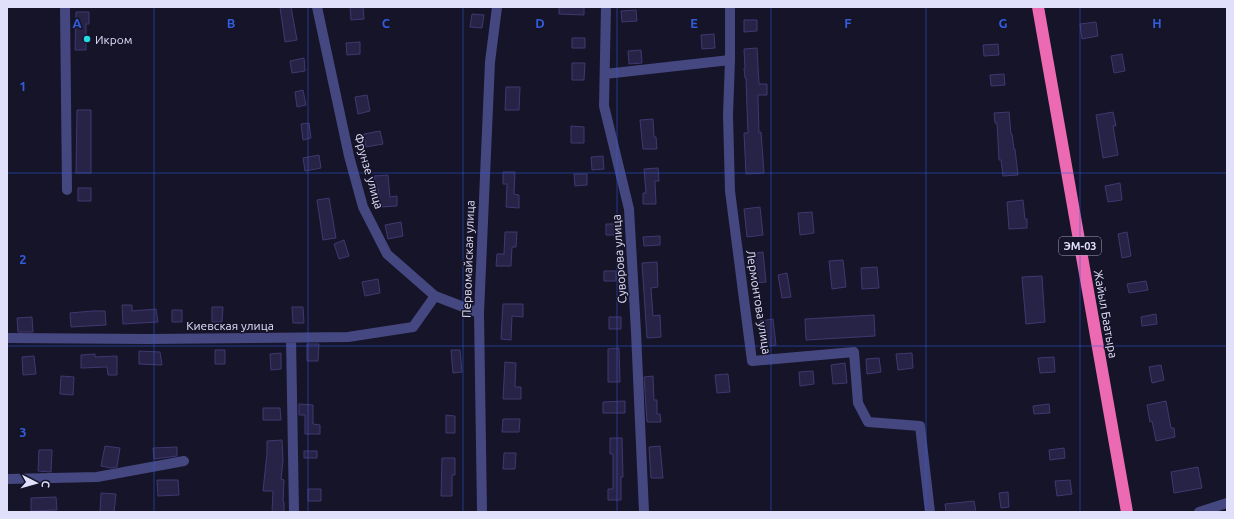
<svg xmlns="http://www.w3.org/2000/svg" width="1234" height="519" font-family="Ubuntu,sans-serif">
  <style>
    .building { fill: #272347; stroke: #3f3870 }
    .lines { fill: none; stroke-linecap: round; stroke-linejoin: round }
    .minor { stroke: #454781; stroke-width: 10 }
    .highway { stroke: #ec6ab1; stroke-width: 12 }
    .grid { fill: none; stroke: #315ddc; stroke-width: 1; stroke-opacity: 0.55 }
    .poi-dot { fill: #24dce2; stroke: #161428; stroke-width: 1.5 }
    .labels { text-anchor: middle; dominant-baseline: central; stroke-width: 3; stroke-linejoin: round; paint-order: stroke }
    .shield { fill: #161428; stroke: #a4a3bc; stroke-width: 1 }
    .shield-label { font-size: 11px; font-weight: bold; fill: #e1e0fb }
    .poi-label { font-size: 12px; fill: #e1e0fb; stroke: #161428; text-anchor: start }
    .street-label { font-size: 12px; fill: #e1e0fb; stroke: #161428 }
    .grid-label { font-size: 13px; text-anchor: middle; font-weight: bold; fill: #315ddc; stroke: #161428; stroke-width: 3; stroke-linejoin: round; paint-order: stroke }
  </style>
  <rect width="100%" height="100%" fill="#161428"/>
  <path class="building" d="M280 7H291L297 40 285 42Z
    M350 7H363L364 19 351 20Z
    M559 7H584V15L559 14Z
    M636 10 637 21 622 22 621 11Z
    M76 12H89V24H86V50H75Z
    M472 14 484 15 482 28 470 27Z
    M744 20H757V31L744 32Z
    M1096 22 1098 36 1082 39 1080 24Z
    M714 34 715 48 702 49 701 35Z
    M572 38H585V48H572Z
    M360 42V54L347 55 346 43Z
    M998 44 999 55 984 56 983 45Z
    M757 48 759 84H767V95H758L759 133 761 132 764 173 746 174 744 133H748L747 108 746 78H745L744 68H745L744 49Z
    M641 50 642 63 629 64 628 51Z
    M1122 54 1125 71 1114 73 1111 56Z
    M304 58 305 71 292 73 290 61Z
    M572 63H585L584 80H572Z
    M1004 74 1005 85 991 86 990 75Z
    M506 87H520L519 110H505Z
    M303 90 306 105 297 107 295 92Z
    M367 95 370 111 358 114 355 97Z
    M77 110H91V173H76Z
    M1009 112 1011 134H1012L1014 149H1015L1018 175 1003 176 1001 160H999L997 123H995L994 113Z
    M1113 112 1116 126H1113L1118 155 1103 158 1096 115Z
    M653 119 654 137H656L657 149H643L640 120Z
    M309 123 311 138 303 140 301 124Z
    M571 126 584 127V143H571Z
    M380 131 383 144 366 147 364 134Z
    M319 155 321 168 305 171 303 158Z
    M603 156 604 169 592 170 591 157Z
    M658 168 659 181H655L656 204H643V193H646L644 169Z
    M503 172H515L514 194 519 195V208L506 207 507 184H503Z
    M574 174H587V185L575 186Z
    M388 175 390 197 397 196V206L380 207 378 188H375L374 176Z
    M1120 183 1122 200 1108 202 1105 186Z
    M78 188H91V201H78Z
    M329 198 336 238 323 240 317 200Z
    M1023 200 1025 219H1027V228L1009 229 1007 202Z
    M760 207 763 235 747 237 744 209Z
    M812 212 814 233 800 235 798 213Z
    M401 222 403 236 388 239 385 225Z
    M606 224H619V235H606Z
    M505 232H517L516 247H512L511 266H496L497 254H504Z
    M1127 232 1131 256 1122 258 1118 234Z
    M660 236V245L644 246 643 237Z
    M344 240 349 256 339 259 334 244Z
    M763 252 766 282 753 283 750 254Z
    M843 260 846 287 832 289 829 261Z
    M657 262 658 287 651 288 653 316 660 315 661 337 647 338 642 263Z
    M877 267 879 288 862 289 861 268Z
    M604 271H616V281H604Z
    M787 273 791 297 782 298 778 275Z
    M1042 276 1045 322 1026 324 1022 277Z
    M378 279 380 293 365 296 362 282Z
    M1146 281 1148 290 1129 293 1127 284Z
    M503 304H523V317L512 316 511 340 501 339Z
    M122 305H132V311L156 309 158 322 123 324Z
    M212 307H223L222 322H212Z
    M292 307H303L304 323H293Z
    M172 310H182V322H172Z
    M92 311H105L106 325 71 327 70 313Z
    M1156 314 1157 324 1142 326 1141 317Z
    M874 315 875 336 806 340 805 319Z
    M32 317 33 332H18L17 318Z
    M609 317H621V329H609Z
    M773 319 776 345 763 347 760 321Z
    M307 344H319L318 361H307Z
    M619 348 620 382H608V349Z
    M215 350H225V364H215Z
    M451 350H460L462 372 453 373Z
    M139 351 160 352 162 365 139 364Z
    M281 353V369L271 370 270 354Z
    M912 353 913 368 898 370 896 354Z
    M95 354V357L117 356V375H108L107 367 81 368V355Z
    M34 356 36 374 23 375 22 357Z
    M1054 357 1055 372 1040 373 1038 358Z
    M879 358 881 372 867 374 866 359Z
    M505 362 516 363 515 387H521V399H503Z
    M845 363 847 383 833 384 831 365Z
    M1161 365 1164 380 1152 383 1149 367Z
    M813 371 814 384 800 386 799 372Z
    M728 374 730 392 717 393 715 375Z
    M61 376 74 377 73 395 60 394Z
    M653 376 654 400H657V414H660L661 422H647L644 377Z
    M625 401V413H603V402Z
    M1166 401 1171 428H1174L1175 437 1156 441 1152 421 1150 422 1147 405Z
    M299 404 313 405V424L320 425V434H305V415H299Z
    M1049 404 1050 413 1034 414 1033 406Z
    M263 408H280L281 420H263Z
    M446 415 455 416V433H446Z
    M503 419H520L519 432H502Z
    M610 438H622L623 477H621V500H608V489H613V454H610Z
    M282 440 283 461 281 479 284 480 283 502H284V512H272L273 491H263L267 453V441Z
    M105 446 120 448 117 467 111 468 101 466Z
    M660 446 663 478H651L649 447Z
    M177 447V456L154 459 153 448Z
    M1064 448 1065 458 1050 460 1049 450Z
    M39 450H52L51 472 38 471Z
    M304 451H317V458H304Z
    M504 453H516L515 469H503Z
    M442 458H455V475H452V496H441Z
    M1198 467 1202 488 1174 493 1171 472Z
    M157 480H178L179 495 158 496Z
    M1070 480 1072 494 1057 496 1055 481Z
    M308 489H321V501H308Z
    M1008 492 1009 507 1001 508 999 493Z
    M101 493 116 494 114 512H100Z
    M56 497 57 510 31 511V498Z
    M974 501 976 512H946L945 504Z"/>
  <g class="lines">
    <path class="minor" d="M65 7 67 190
      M317 7 349 156 363 207 387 254 435 296 479 313
      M606 7 604 106 629 209 636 332 644 512
      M730 7V60L728 115 730 191 752 361 854 352 858 403 868 422 920 426 930 512
      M605 74 730 60
      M7 338 148 339 348 337 413 327 435 296
      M291 338 294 512
      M7 479 97 477 184 461
      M482 512 479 313 490 62 497 7
      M1199 512 1227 503"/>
    <path class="highway" d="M1038 7 1127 512"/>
  </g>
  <path class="grid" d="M154 7V512M308 7V512M463 7V512M617 7V512M771 7V512M926 7V512M1080 7V512M7 173H1227M7 346H1227"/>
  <circle class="poi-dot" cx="87" cy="39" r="4"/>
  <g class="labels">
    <rect class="shield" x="1059" y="237" width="42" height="18" rx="3"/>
    <g class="shield-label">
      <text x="1080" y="246">ЭМ-03</text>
    </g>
    <g class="poi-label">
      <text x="95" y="39">Икром</text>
    </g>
    <g class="street-label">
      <text transform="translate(369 171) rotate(74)">Фрунзе улица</text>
      <text transform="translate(468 259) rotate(-88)">Первомайская улица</text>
      <text transform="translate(619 259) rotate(-94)">Суворова улица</text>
      <text transform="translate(759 302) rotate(81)">Лермонтова улица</text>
      <text transform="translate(1106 314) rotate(80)">Жайыл Баатыра</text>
      <text x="230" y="325">Киевская улица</text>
    </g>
  </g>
  <g class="grid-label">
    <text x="77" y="28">A</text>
    <text x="231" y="28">B</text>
    <text x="386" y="28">C</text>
    <text x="540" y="28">D</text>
    <text x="694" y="28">E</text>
    <text x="848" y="28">F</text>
    <text x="1003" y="28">G</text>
    <text x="1157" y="28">H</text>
    <text x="23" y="91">1</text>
    <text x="23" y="264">2</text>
    <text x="23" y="437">3</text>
  </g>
  <rect width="1234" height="519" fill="none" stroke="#e1e0fb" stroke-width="16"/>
  <g transform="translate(36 483) rotate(96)" stroke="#161428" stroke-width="3" paint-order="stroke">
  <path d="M0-3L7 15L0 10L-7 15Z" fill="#e1e0fb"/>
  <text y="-6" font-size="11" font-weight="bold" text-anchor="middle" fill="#e1e0fb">С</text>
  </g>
</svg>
